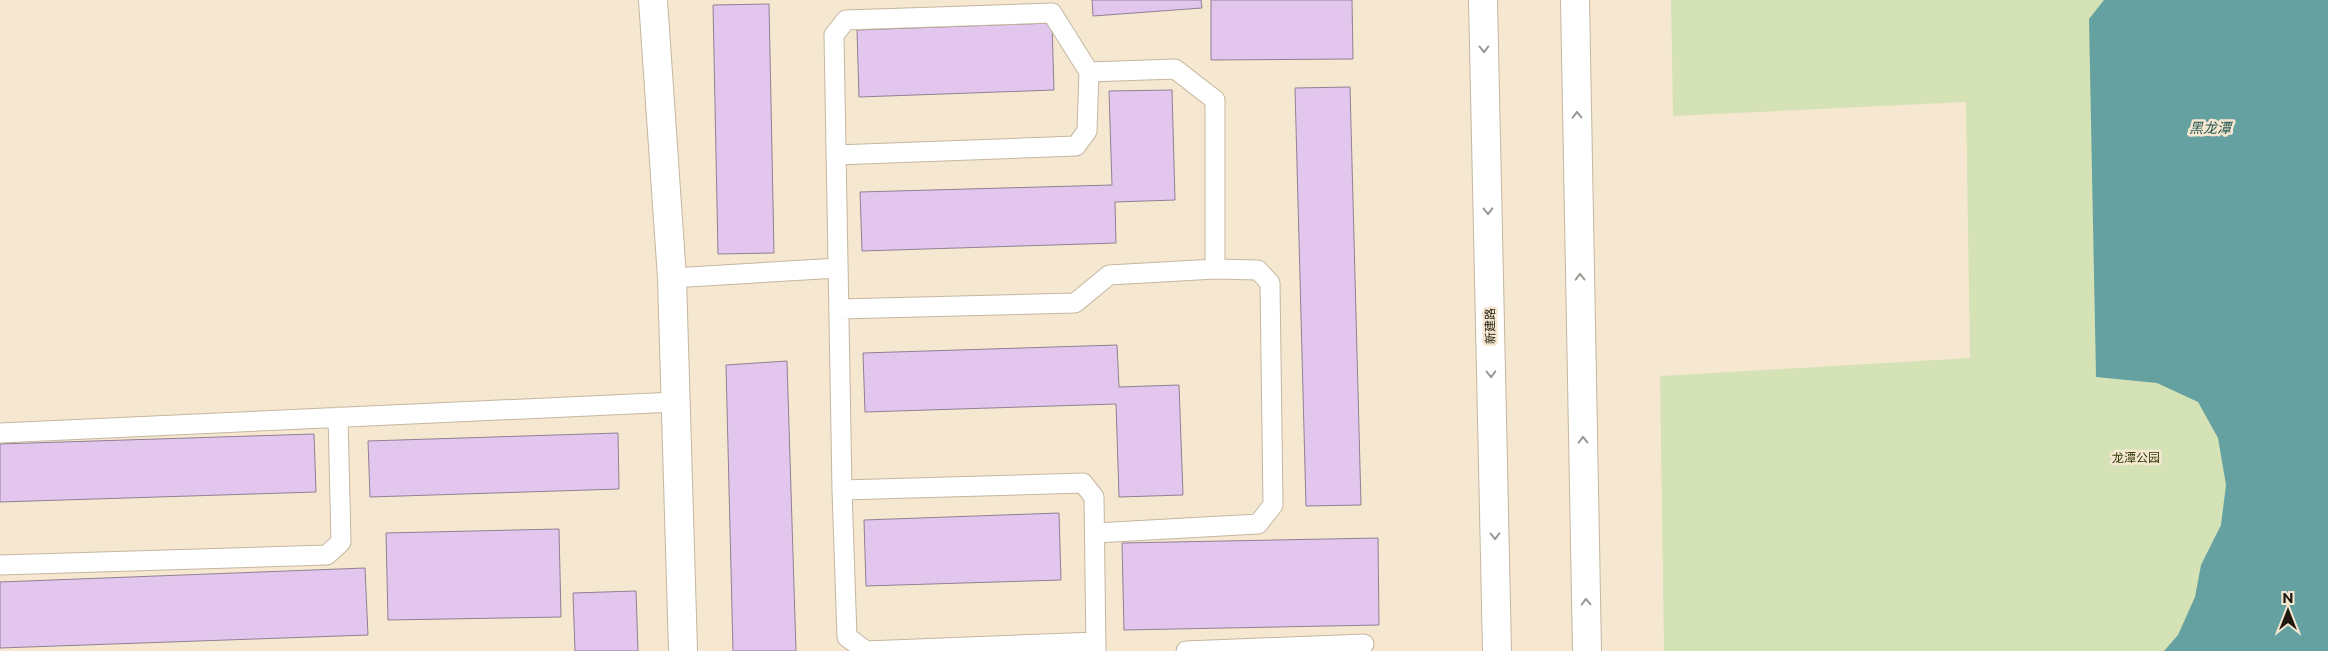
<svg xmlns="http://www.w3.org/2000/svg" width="2328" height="651" font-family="Montserrat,'Noto Sans SC',sans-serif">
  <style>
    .green { fill: #d5e2b6 }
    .water { fill: #66a1a1 }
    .building { fill: #e3c6ed; stroke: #8f8094 }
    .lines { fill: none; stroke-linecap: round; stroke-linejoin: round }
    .lane-casing { stroke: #c4b6a0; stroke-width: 21 }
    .street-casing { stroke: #c4b6a0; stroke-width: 30 }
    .primary-casing { stroke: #c4b6a0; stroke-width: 30 }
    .lane { stroke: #fff; stroke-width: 19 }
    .street { stroke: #fff; stroke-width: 28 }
    .primary { stroke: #fff; stroke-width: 28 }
    .oneway { stroke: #9a9893 }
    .labels { text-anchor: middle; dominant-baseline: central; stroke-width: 5; stroke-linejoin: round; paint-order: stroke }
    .street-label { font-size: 12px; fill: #1e1910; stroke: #f6e8d0 }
    .park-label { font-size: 12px; fill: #333e0b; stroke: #f6e8d0 }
    .water-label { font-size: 14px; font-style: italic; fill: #1f5454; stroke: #f6e8d0 }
  </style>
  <rect width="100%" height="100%" fill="#f6e8d0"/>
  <path class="green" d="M1671 0H2328V651H1664L1660 376 1970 358 1966 102 1673 116Z"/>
  <path class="water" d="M2104 0H2328V651H2164L2178 635 2195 597 2201 565 2221 525 2226 485 2218 438 2198 402 2157 383 2096 377 2089 19Z"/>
  <path class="building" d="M1092 0H1201L1202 8 1093 16Z
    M1211 0H1352L1353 59 1211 60Z
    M769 4 774 253 718 254 713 5Z
    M1052 23 1054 90 859 97 857 30Z
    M1350 87 1361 505 1306 506 1295 88Z
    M1172 90 1175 200 1115 202 1116 243 862 251 860 192 1112 185 1109 91Z
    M1117 345 1119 387 1179 385 1183 495 1119 497 1116 404 865 412 863 353Z
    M787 361 796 651H733L726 365Z
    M618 433 619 489 370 497 368 441Z
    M314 434 316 492 0 502V444Z
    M1059 513 1061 580 866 586 864 520Z
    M559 529 561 617 388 620 386 533Z
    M1378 538 1379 625 1124 630 1122 543Z
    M365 568 368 635 0 648V582Z
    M636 591 638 651H575L573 593Z"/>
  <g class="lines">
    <g class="lane-casing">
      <path id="lane" d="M836 155 1076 146 1087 131 1089 72
        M672 278 838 268
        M839 309 1075 303 1109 275 1215 269 1258 270 1270 283 1273 505 1258 524 1095 533
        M0 433 675 402
        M842 490 1083 483 1094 497 1096 651
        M0 565 327 555 341 542 338 417
        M1096 642 866 651 847 637 842 490 834 35 846 20 1052 13 1089 72 1175 69 1215 100V269
        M1186 651 1364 644"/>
    </g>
    <g class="street-casing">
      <path id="street" d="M653 0 672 278 683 651"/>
    </g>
    <g class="primary-casing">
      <path id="primary" d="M1483 0 1497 651
        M1575 0 1587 651"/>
    </g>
    <use href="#lane" class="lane"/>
    <use href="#street" class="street"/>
    <use href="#primary" class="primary"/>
  </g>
  <defs><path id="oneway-chevron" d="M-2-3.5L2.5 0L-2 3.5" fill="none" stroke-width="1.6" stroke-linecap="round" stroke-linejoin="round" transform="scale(1.25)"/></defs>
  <g class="oneway">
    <use href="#oneway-chevron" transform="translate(1484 49) rotate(89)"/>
    <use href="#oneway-chevron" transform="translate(1577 115) rotate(-91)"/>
    <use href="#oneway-chevron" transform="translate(1488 211) rotate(89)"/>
    <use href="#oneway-chevron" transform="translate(1580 277) rotate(-91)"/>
    <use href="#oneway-chevron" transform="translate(1491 374) rotate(89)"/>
    <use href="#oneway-chevron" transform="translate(1583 440) rotate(-91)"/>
    <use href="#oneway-chevron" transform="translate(1495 536) rotate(89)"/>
    <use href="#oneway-chevron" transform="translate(1586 602) rotate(-91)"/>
  </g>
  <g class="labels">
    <g class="street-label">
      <text transform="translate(1490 326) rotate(-91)">新建路</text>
    </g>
    <g class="park-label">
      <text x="2136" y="457">龙潭公园</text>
    </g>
    <g class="water-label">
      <text x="2210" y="128">黑龙潭</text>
    </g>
  </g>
  <g transform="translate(2288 611)" stroke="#f6e8d0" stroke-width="4" paint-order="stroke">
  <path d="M0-4L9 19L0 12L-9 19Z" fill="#1e1910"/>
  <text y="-8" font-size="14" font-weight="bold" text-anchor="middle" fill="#1e1910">N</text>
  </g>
</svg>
